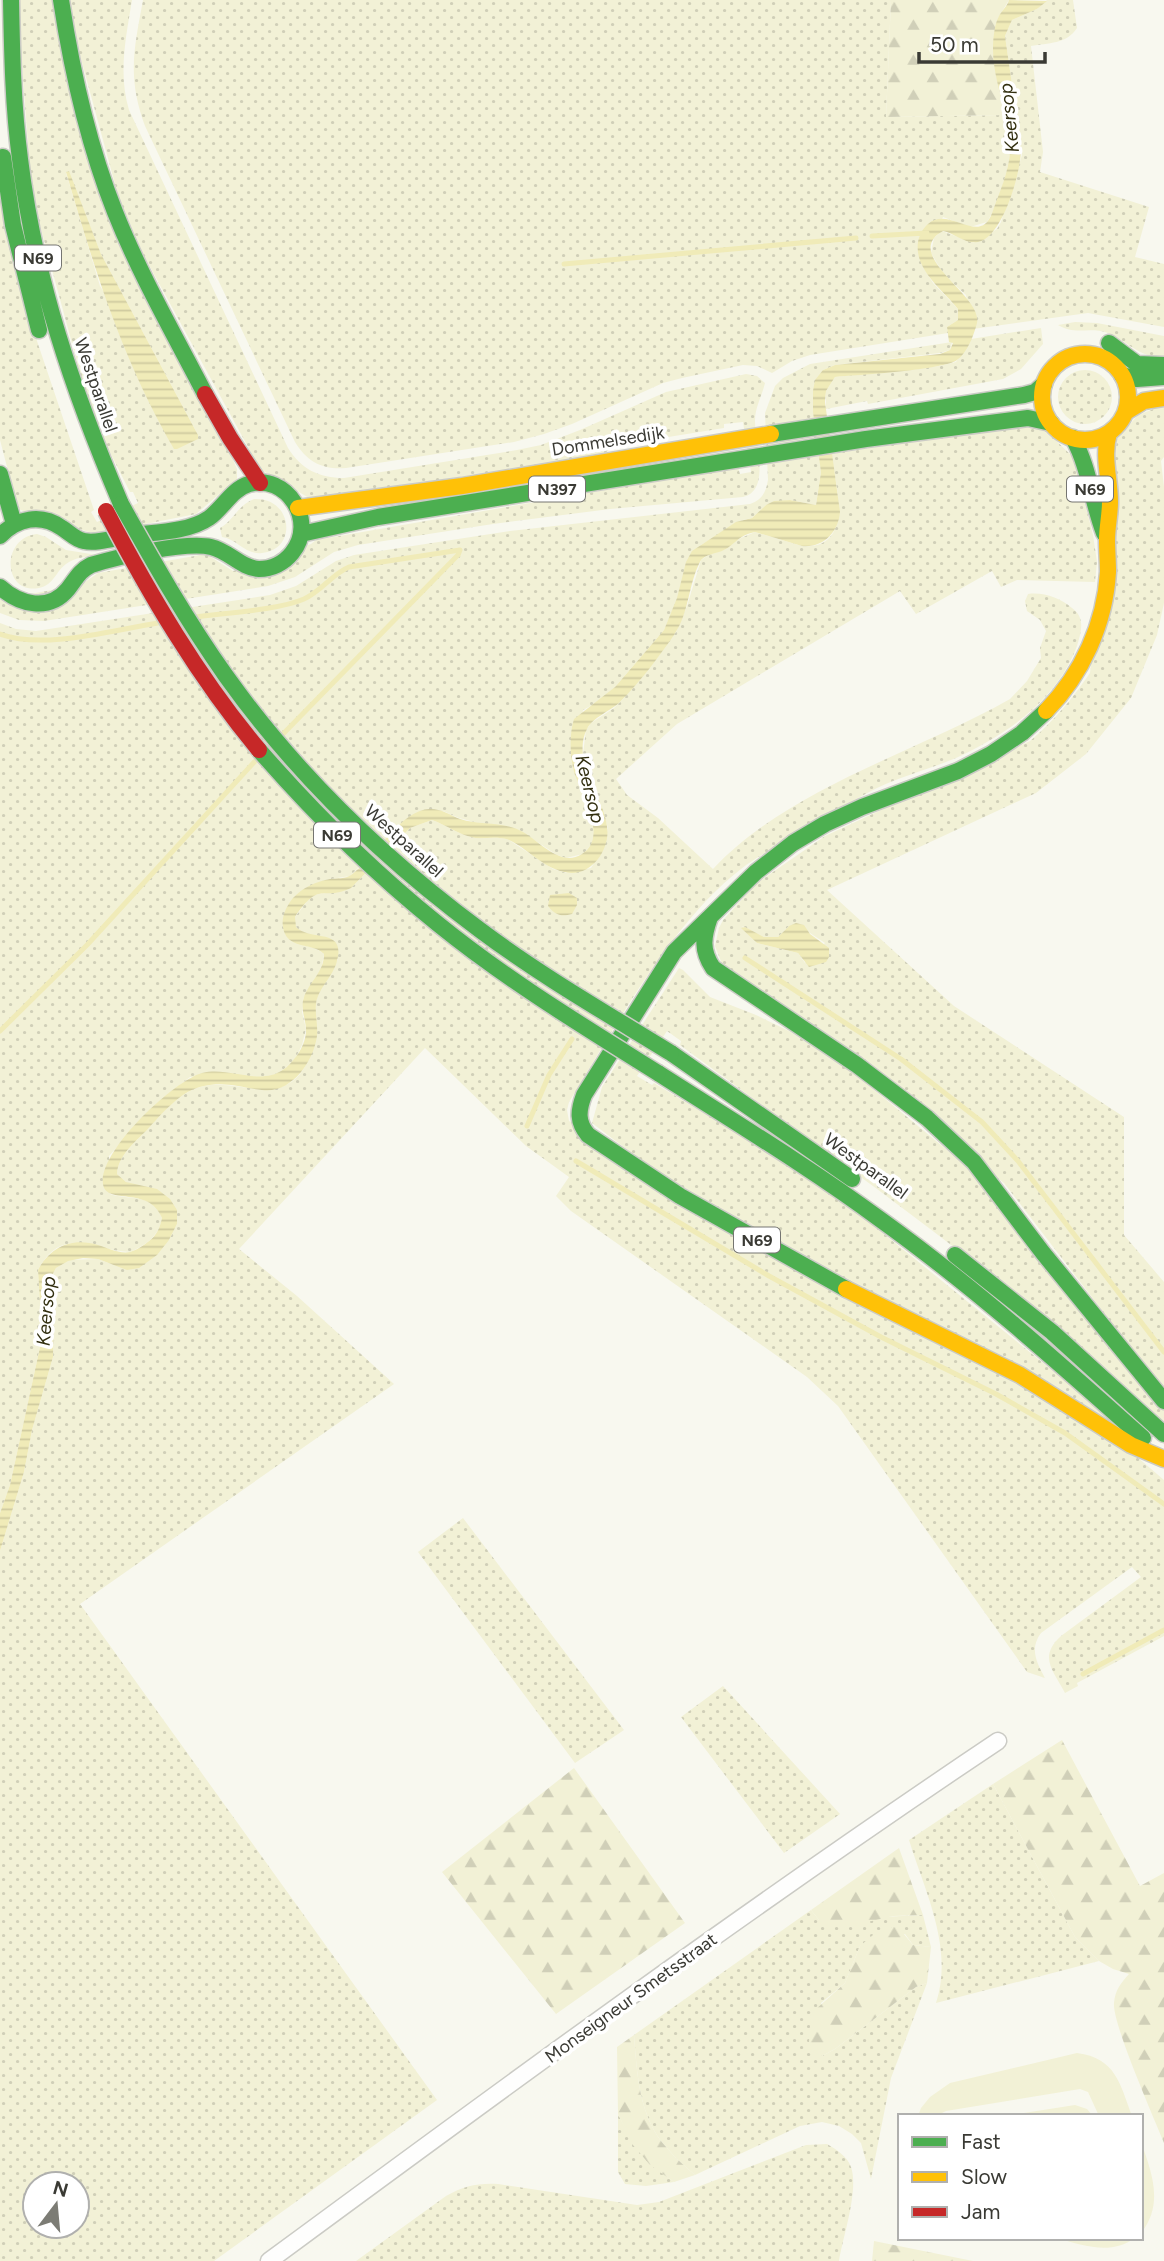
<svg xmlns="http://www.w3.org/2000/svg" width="1164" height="2261" font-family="Figtree,sans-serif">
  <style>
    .green { fill: url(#green-dots); fill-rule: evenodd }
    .forest { fill: url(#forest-firs) }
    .pitch { fill: #f2f1d6 }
    .water { fill: url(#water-rules) }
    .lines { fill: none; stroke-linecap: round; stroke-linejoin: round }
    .stream { stroke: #f0ebb8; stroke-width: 5 }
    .street-casing { stroke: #cbcbc5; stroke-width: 19 }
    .fast-casing { stroke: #cbcbc5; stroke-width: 19 }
    .slow-casing { stroke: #cbcbc5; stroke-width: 19 }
    .jam-casing { stroke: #cbcbc5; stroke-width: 19 }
    .street { stroke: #fefefd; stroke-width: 16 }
    .fast { stroke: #4caf50; stroke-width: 16 }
    .slow { stroke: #ffc107; stroke-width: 16 }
    .jam { stroke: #c62828; stroke-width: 16 }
    .fast-bridge-casing { stroke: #cbcbc5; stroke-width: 19; stroke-linecap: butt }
    .jam-bridge-casing { stroke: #cbcbc5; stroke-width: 19; stroke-linecap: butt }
    .fast-bridge { stroke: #4caf50; stroke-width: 16 }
    .jam-bridge { stroke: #c62828; stroke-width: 16 }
    .labels { text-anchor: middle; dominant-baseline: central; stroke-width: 7; stroke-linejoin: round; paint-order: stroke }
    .shield { fill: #fff; stroke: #757571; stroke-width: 2 }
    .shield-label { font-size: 16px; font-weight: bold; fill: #3a3a34 }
    .street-label { font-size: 18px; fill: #3a3a34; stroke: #fff }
    .water-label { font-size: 19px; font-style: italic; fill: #322f10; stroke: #fff }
  </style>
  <defs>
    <pattern id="green-dots" width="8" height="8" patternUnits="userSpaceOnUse" patternTransform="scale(1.75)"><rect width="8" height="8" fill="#f2f1d6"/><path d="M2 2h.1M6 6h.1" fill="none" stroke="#d0cfb8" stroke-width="1.8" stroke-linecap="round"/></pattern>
    <pattern id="forest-firs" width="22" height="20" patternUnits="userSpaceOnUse" patternTransform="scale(1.75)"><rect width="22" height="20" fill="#f2f1d6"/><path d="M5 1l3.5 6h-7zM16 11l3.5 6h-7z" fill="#d0cfb8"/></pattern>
    <pattern id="water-rules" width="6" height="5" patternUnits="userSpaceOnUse" patternTransform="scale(1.75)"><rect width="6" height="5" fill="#f0ebb8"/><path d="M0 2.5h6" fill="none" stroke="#cfca9f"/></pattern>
  </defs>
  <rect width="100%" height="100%" fill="#f8f8ef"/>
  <path class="green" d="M17 0H55L73 93 237 469V479L196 514 95 534 18 509 0 440V167L37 341 94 510 91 512 97 522 138 503 133 492H130L92 417 32 196ZM68 171 101 254 198 435 100 286 66 173Z
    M65 0H132C126 37 118 73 129 110L288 448C301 469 319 478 344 478L517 450 541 445 580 430 666 392 746 374 757 376 765 383C762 396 755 407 755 421 755 443 771 491 743 497L610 509 493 524 358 545 334 552 295 577 268 586 44 621 19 620 0 613V600L82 584 98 573 206 554 233 571 311 544 316 540 738 467 740 474 751 472 743 422 724 424V428L619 445 595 458 309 498 260 469 125 221Z
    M143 0H891L886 117 1004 115C1006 126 1009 137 1010 148 1011 164 997 208 987 222L970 227 943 217 921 263 933 283 958 309V320L947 327 948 333 810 355 792 361 772 373 757 366 743 365 682 378 663 383 572 424 544 434 514 442 346 468C323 470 307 462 295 442L145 126C127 77 134 49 143 0Z
    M1047 0H1073L1077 28C1067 44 1048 43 1031 46L1043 152 1040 172 1149 207 1135 257 1164 264V327L1088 313 973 329 966 295 944 275 931 253 934 238 942 231 974 243 997 229 1001 222 1022 155 1005 36 1012 20 1037 9Z
    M1075 322 1097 323 1164 336V357C1139 358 1129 342 1108 333 1088 326 1076 336 1058 325Z
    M1041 328 1043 344 1021 369 1003 379 868 404 867 401 826 409V391L835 377 939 366 956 362 971 339Z
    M952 342 950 350 940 353 835 365 823 370 821 472 816 505 790 500 766 505 752 518 743 520 701 545 664 630 615 687 598 702 583 710 573 768 592 817 594 835 591 845 583 854 566 858 557 855 519 830 482 824 459 818 443 811 408 818 350 876 325 880 306 888 285 934C296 947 312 944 324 954L321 970 303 999 302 1012 306 1029 302 1045 295 1059 283 1070 267 1078 190 1077 157 1103 109 1156 110 1194C130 1201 152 1192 162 1218 159 1236 146 1245 130 1252 91 1250 62 1225 38 1270L42 1338 10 1485 0 1513V623L16 629 36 631 270 595 296 586 336 561 354 555 510 531 750 504C762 500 766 492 768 480L765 413 775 386 783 378 810 364Z
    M1058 397a27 27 0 1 1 54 0a27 27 0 1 1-54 0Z
    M1164 405V457L1161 461 1164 487V603L1157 635 1131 698 1086 754 1036 793 827 890 954 1006 1124 1117V1235L1164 1282V1391L1004 1183 722 964 715 946 719 928 723 920 757 883 825 836 1030 741C1054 721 1072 699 1090 673L1117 439 1138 415ZM742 926 764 937H778L789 926 807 931 825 943 805 963 798 953 757 943Z
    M1023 424 1046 431 1073 457 1093 535 1097 562 1095 582 1017 580 1001 587 992 571 916 614 900 591 677 724 616 779 627 795 658 818 713 869C789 788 915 753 1010 699L1027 681 1041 658 1040 648 1046 631 1040 620 1027 611 1025 601 1028 594C1044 592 1060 598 1072 608 1086 618 1081 632 1077 646 1057 700 1006 735 956 758 930 769 902 776 877 788 851 801 825 819 800 834 781 845 759 855 741 869 671 923 616 1026 569 1102L567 1110 569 1121 985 1362 1136 1456 1164 1480V1636L1077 1683 1078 1686 1065 1693C1053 1670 1038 1657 1061 1636L1141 1577 1132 1567 1041 1633C1029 1649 1037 1663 1045 1678L1027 1672 838 1406 807 1377 571 1211 556 1196 569 1177 526 1146 425 1048 239 1249 297 1296 394 1384 80 1604 437 2100 214 2261H0V1551L24 1472 32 1430 53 1357 54 1320 49 1302 50 1279 56 1268 68 1260 98 1259 111 1264 169 1240 177 1224V1210L126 1182 117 1174C118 1158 131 1146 142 1135 159 1117 179 1091 204 1086 237 1079 275 1104 300 1074 316 1055 313 1025 316 1002 318 990 332 971 338 959L312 936 298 930 294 923 295 917 312 895 346 890 354 885 410 828 432 820C446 825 459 835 475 838 486 839 497 836 509 840L553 869 566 873 591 868 603 849 608 828 583 754 586 730 591 723 614 708 624 698 676 632 687 606 701 560 710 554 724 550 734 541 755 532 802 546C855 550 836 485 831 454ZM35 2184H77V2226H35Z
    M254 499C293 497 298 550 262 553 245 555 237 539 222 537L220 528C234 520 238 505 254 499Z
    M37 534 46 537 66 550 97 555C87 557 75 557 66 564 56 571 54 585 39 588 3 595 0 538 37 534Z
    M679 968 683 970 710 997 756 1015 789 1031 855 1074 964 1164 1164 1409V1425C1115 1383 1066 1338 1016 1296 907 1208 792 1128 680 1045L681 1041 667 1031 637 1076 652 1085 654 1083 826 1187 1137 1439 684 1193 592 1123 602 1087Z
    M463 1518 624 1730 575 1763 418 1552Z
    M723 1686 840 1814 784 1853 681 1717Z
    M993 1784 1075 1937 1099 1961 936 2003C954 1948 925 1892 909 1840Z
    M811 1910 819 1920 923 1915 931 1947 913 1945 905 1934 860 1946 845 1983 821 2003 822 2056 835 2049 916 1987 927 1983 891 2078 871 2179 861 2143 852 2134 839 2126 822 2122 800 2126 695 2175C685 2166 675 2158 667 2148 639 2118 637 2074 634 2035Z
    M618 2114C635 2147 644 2160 674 2182L646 2186 625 2184 618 2172Z
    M827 2144C837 2150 847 2156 851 2167 859 2190 843 2236 839 2261H356L446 2196C464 2186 477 2183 498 2184L637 2205 659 2202 806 2145Z"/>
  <path class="forest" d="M891 0H1009L998 18 993 52 1004 115 886 117Z
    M1062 1740 1140 1886 1164 1873V2143C1154 2118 1112 2023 1114 2003 1115 1990 1121 1983 1129 1974L1113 1969 1099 1961 1075 1937 993 1784Z
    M574 1768 685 1923 556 2014 442 1872Z
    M899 1848 923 1915 893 1916 846 1927H831L819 1920 811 1910Z
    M892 1927H898L913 1945 931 1947 927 1983 916 1987 835 2049 822 2056 811 2053 809 2043 810 2026 815 2010 845 1983 860 1946 873 1935Z
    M634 2035C637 2074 639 2118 667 2148 675 2158 685 2166 695 2175L674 2182 650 2165 633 2145 618 2114 617 2047Z
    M874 2241 973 2261H872Z"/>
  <path class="pitch" d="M1077 2053C1116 2058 1120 2084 1132 2116H1099L1088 2092 1080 2089 946 2111 936 2116H918L921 2108 930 2097 950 2083Z
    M1075 2105 1087 2109 1093 2116H1004Z
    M1141 2142C1152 2173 1164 2204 1141 2233Z
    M1056 2238H1135C1110 2256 1083 2245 1056 2238Z"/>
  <path class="water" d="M1009 0 1047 1 1037 9 1012 20 1005 36 1021 147C1022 169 1003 238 978 242 967 245 954 233 943 231 900 255 983 295 977 323 974 335 967 353 957 360 945 370 856 375 835 377L826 391 825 402 840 512C838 533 823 548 802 546L755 532C738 535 734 546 722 551 714 554 707 554 701 560 688 583 690 612 674 635 658 658 640 682 620 702 611 711 593 717 587 729 571 760 603 795 607 826 611 850 590 879 564 872 542 867 528 849 509 840 497 836 486 839 475 838 459 835 446 825 432 820L410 828 351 888C321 902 321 879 295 917L296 927C311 942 346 927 337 961 333 977 318 988 316 1004 315 1015 318 1025 317 1036 313 1063 291 1094 262 1090 243 1088 225 1081 204 1086 181 1090 162 1114 146 1131 134 1143 118 1156 117 1174L126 1182 157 1189 170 1199 177 1210V1224L169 1240 157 1255 139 1268 127 1270 98 1259 83 1258 68 1261 56 1268 50 1279 49 1302 54 1320 53 1357 32 1430 24 1472 0 1551V1513L10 1485 42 1338 38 1270C50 1247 72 1237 98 1245 108 1248 119 1254 130 1252 137 1250 144 1245 149 1241 157 1235 160 1227 162 1218 149 1185 106 1206 103 1184 98 1152 173 1081 202 1073 230 1066 259 1087 284 1069 296 1060 307 1043 306 1028 305 1017 300 1008 304 997 310 981 324 972 324 954 312 942 286 950 283 927 281 917 287 905 293 898 302 888 317 881 330 879 337 878 345 879 351 875 374 859 401 809 430 809 442 809 450 815 460 819 479 825 500 822 517 829 537 837 559 869 582 854 609 837 581 794 574 772 570 756 569 735 574 719L615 687 664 630 677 598 686 562 692 551 736 522 752 518 766 505 774 501 790 500 816 505 821 472 813 412V391L815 380 823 370 835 365 940 354 950 350 953 343 949 342 947 327 958 320V309C943 290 914 270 918 242 919 236 923 228 928 224 949 205 980 247 992 213 999 194 1009 171 1010 151 1011 120 993 82 993 50 993 40 994 27 998 18 1001 11 1007 7 1009 0Z
    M69 171 101 254 198 435V439L177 449H174C122 359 95 271 66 172Z
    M569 893 577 898V905L572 914C561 917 555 915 548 906L550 895Z
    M796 923 804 925 810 934 829 948V957L826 962 809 967 798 953 757 943 741 928 745 927 764 937H778L789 926Z"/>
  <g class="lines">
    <path class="stream" d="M872 236 927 233
      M564 264 856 238
      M195 617C224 613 279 610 304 599 322 591 332 574 349 567L460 550 458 555 282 735
      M0 634C44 650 112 630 158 623
      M745 958 901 1059 982 1122 1018 1161 1164 1352
      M0 1031 87 945 257 759
      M527 1126 549 1075 572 1039
      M576 1161 769 1276 881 1337 996 1394 1065 1433 1164 1504
      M1083 1674 1164 1630"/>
    <g class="street-casing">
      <path id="street" d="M269 2261C509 2084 750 1907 998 1741"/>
    </g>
    <g class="fast-casing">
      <path id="fast" d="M11 0C12 53 13 106 20 159 35 281 73 391 121 504
        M61 0C72 72 88 144 115 212 140 275 174 334 205 394
        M3 157 13 225 39 330
        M1109 343 1137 364 1164 365
        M1122 375 1137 379 1164 377
        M771 434 1024 395 1035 392 1044 384
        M1073 438C1089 467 1092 502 1104 533
        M0 474 14 524
        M301 534 378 517 866 439 1028 418 1051 423
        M0 536C17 518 41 513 62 528 69 532 76 540 84 541 96 544 114 538 126 536 152 532 187 533 209 518 223 508 232 489 249 484 286 473 318 521 292 553 284 563 272 569 259 569 241 568 229 551 211 547 186 541 117 557 91 565 79 571 76 579 68 589 49 612 20 605 0 587
        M710 917C703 937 701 950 713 968L857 1065 927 1118 974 1162 1043 1253 1164 1401
        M671 1053 852 1179
        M658 1073C733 1121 809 1167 881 1220 973 1286 1058 1362 1143 1438
        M955 1255 1052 1332 1164 1434
        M846 1289 680 1196 588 1135C577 1122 578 1111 584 1095L674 952 756 872 793 843 825 824 862 807 958 771 991 754 1022 733 1046 711"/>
    </g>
    <g class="slow-casing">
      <path id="slow" d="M1042 397a43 43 0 1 1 86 0a43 43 0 1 1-86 0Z
        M1126 412 1144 401 1164 398
        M298 508 462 486 771 434
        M1046 711C1082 674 1105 624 1108 572 1108 561 1107 550 1107 540 1107 527 1110 515 1110 502 1110 479 1102 456 1109 433
        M846 1289 1020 1375 1131 1445 1164 1459"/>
    </g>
    <g class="jam-casing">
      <path id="jam" d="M205 394 230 438 260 483"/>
    </g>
    <use href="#street" class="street"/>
    <use href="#fast" class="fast"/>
    <use href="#slow" class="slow"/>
    <use href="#jam" class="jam"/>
    <g class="fast-bridge-casing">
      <path id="fast-bridge" d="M121 504C154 563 187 621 226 676 296 774 383 858 480 930 540 975 606 1013 671 1053
        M259 750C314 813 372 871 438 924 507 980 583 1026 658 1073"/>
    </g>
    <g class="jam-bridge-casing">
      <path id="jam-bridge" d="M106 511C150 595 198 677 259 750"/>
    </g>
    <use href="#fast-bridge" class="fast-bridge"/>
    <use href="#jam-bridge" class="jam-bridge"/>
  </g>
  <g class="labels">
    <g class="shield">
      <rect x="15" y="245.5" width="46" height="25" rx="5"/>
      <rect x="529" y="476.5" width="56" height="25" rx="5"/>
      <rect x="1067" y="476.5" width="46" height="25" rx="5"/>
      <rect x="314" y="822.5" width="46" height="25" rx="5"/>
      <rect x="734" y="1227.5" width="46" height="25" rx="5"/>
    </g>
    <g class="shield-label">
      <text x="38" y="258">N69</text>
      <text x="557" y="489">N397</text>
      <text x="1090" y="489">N69</text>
      <text x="337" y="835">N69</text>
      <text x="757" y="1240">N69</text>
    </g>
    <g class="street-label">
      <text transform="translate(96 385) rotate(71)">Westparallel</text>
      <text transform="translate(608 441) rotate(-9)">Dommelsedijk</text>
      <text transform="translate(404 841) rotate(42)">Westparallel</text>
      <text transform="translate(866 1166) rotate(36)">Westparallel</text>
      <text transform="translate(631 1998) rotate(-36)">Monseigneur Smetsstraat</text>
    </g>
    <g class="water-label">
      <text transform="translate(1009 118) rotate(-96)">Keersop</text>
      <text transform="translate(590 789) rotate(76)">Keersop</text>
      <text transform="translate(46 1311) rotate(-85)">Keersop</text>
    </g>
  </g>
  <rect x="898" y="2114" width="245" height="126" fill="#ffffff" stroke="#b0b0ae" stroke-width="2"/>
  <rect x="912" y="2137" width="35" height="10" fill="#4caf50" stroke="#b0b0ae" stroke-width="2"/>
  <text x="961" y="2149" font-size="21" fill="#3a3a34">Fast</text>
  <rect x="912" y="2172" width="35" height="10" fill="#ffc107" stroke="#b0b0ae" stroke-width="2"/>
  <text x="961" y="2184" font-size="21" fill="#3a3a34">Slow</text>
  <rect x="912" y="2207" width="35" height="10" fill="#c62828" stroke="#b0b0ae" stroke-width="2"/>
  <text x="961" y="2219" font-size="21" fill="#3a3a34">Jam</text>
  <g transform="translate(56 2205) rotate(16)"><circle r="33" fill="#ffffff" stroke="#b0b0ae" stroke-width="2"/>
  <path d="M0-5L12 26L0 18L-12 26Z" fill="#7c7c75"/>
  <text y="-10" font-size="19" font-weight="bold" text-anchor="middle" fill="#3a3a34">N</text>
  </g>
  <path d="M919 52v10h126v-10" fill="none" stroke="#3a3a34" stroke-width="3.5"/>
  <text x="930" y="52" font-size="21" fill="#3a3a34" stroke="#ffffff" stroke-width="5" paint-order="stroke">50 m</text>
</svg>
